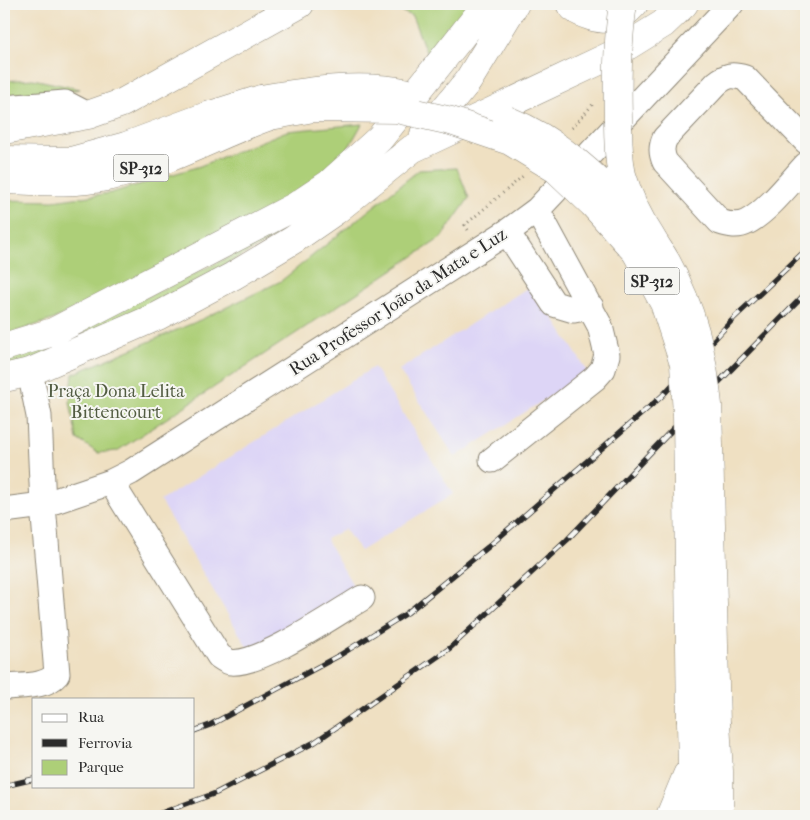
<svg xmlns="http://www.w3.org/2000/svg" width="810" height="820" font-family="'IM FELL French Canon',serif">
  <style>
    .built { fill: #ddd5f6 }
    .green { fill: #adcf78; stroke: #6c7d52 }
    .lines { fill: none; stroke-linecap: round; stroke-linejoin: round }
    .minor-casing { stroke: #8d8676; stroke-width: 27 }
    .major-casing { stroke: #8d8676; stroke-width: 29 }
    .path { stroke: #8d8676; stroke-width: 3; stroke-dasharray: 1 4; stroke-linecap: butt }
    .minor { stroke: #fff; stroke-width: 25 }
    .major { stroke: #fff; stroke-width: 28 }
    .rail-casing { stroke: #2b2b2b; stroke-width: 5.5 }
    .rail { stroke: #f6f6f2; stroke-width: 4; stroke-dasharray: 11; stroke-linecap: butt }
    .major-bridge-casing { stroke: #8d8676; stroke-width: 29; stroke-linecap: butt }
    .major-bridge { stroke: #fff; stroke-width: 28 }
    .labels { text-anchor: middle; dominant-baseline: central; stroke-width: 4; stroke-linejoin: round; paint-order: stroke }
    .shield { fill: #f6f6f2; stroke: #686867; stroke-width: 1 }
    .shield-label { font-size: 16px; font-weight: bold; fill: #2b2b2b }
    .street-label { font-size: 18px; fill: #2b2b2b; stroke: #f6f6f2 }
    .park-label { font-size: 18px; fill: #525c42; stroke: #f6f6f2 }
  </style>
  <rect width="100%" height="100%" fill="#f6f6f2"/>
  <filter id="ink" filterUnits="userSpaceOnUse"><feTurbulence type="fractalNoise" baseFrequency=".02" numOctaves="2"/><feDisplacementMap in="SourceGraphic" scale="10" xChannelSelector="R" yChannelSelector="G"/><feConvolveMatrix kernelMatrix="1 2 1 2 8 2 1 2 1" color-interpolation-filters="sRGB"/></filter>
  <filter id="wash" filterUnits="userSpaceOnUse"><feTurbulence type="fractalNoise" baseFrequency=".0096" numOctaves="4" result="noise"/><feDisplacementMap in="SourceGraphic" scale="20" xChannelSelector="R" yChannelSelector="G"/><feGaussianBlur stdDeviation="1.12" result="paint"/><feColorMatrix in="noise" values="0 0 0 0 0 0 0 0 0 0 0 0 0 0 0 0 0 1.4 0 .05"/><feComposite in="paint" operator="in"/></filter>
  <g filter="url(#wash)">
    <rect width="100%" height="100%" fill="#efe0c2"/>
    <path class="built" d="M532 285 588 372 455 457 399 370Z
      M374 367 453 494 360 551 345 529 326 539 358 594 252 655 160 501Z"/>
    <path class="green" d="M384 4H473L430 62 412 16Z
      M33 79 79 89 40 97 4 100V81Z
      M362 124 342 159 267 213 52 320 4 335V200L53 201 111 193 200 166 287 131Z
      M457 168 469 198 441 238 117 451 98 453 77 439 70 402 73 374 198 321 281 281 419 170Z
      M305 220 193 283 24 366 4 369V360L31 353Z"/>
  </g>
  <g filter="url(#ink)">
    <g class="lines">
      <g class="minor-casing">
        <path id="minor" d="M4 108 65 103 88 115
          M806 141 745 78C732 74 727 75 717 83L665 138C661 147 661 153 665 162L720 222C729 225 738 227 747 222 767 212 791 181 806 165
          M507 232 554 304 574 310 591 307
          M492 460 595 378 603 369 607 355 600 326 537 210
          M111 482 219 656C222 658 226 661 230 662 258 667 335 614 362 598
          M4 510 43 505 111 482 131 472 507 232 537 210 731 4
          M4 687C21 685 45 688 57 674L43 505 39 416 30 372"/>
      </g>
      <g class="major-casing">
        <path id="major" d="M570 4C578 15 602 21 615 18 623 16 629 9 634 4
          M4 130 88 115 122 103 300 4
          M424 134 468 81 515 4
          M4 160 71 161 126 146 207 116 261 99
          M4 180C38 181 73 184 106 177 164 166 215 135 270 116
          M4 347 53 332 296 206 329 184 380 138 487 4
          M4 378 30 372 158 316 233 276 293 240 335 211 412 149 616 53 663 24 684 4
          M691 722 693 816
          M716 724 719 771V816
          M670 816 687 775"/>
      </g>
      <path class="path" d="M572 128 593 104
        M468 230 465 225 523 176"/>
      <use href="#minor" class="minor"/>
      <use href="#major" class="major"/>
      <g class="rail-casing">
        <path id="rail" d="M194 731 210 725 340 655 407 613 488 547 662 396 735 317 806 250
          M4 786 34 779
          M153 816 216 793 315 742 450 648 567 540 668 434 806 293"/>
      </g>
      <use href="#rail" class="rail"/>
      <g class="major-bridge-casing">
        <path id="major-bridge" d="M623 4C617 42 617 80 618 118 618 137 618 157 622 175 628 196 639 219 651 237 656 246 662 254 667 263 693 311 702 350 708 405L716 724
          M261 99C309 91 360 83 408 93
          M270 116 313 108 397 109 451 121 510 141 556 169 593 204 636 252 664 303 684 364 687 415 691 722
          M507 120C557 140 597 177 632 216"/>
      </g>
      <use href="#major-bridge" class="major-bridge"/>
    </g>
  </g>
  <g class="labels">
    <g class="shield">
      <rect x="113.5" y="154.5" width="55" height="27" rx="4"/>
      <rect x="624.5" y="267.5" width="55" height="27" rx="4"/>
    </g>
    <g class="shield-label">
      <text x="141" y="168">SP-312</text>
      <text x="652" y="281">SP-312</text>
    </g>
    <g class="street-label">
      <text transform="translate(398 302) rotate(-33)">Rua Professor João da Mata e Luz</text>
    </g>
    <g class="park-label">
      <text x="116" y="391">Praça Dona Lelita<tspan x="116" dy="21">Bittencourt</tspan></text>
    </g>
  </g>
  <rect width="810" height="820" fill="none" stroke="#f6f6f2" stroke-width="20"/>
  <rect x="32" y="698" width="162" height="90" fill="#f6f6f2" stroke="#a5a5a2"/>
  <rect x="42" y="714" width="25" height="8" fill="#ffffff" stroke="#a5a5a2"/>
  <text x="78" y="722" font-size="15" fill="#2b2b2b">Rua</text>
  <rect x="42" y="739" width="25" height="8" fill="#2b2b2b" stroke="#a5a5a2"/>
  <text x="78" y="748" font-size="15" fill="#2b2b2b">Ferrovia</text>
  <rect x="42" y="760" width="25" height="15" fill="#adcf78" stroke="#a5a5a2"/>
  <text x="78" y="772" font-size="15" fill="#2b2b2b">Parque</text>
</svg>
